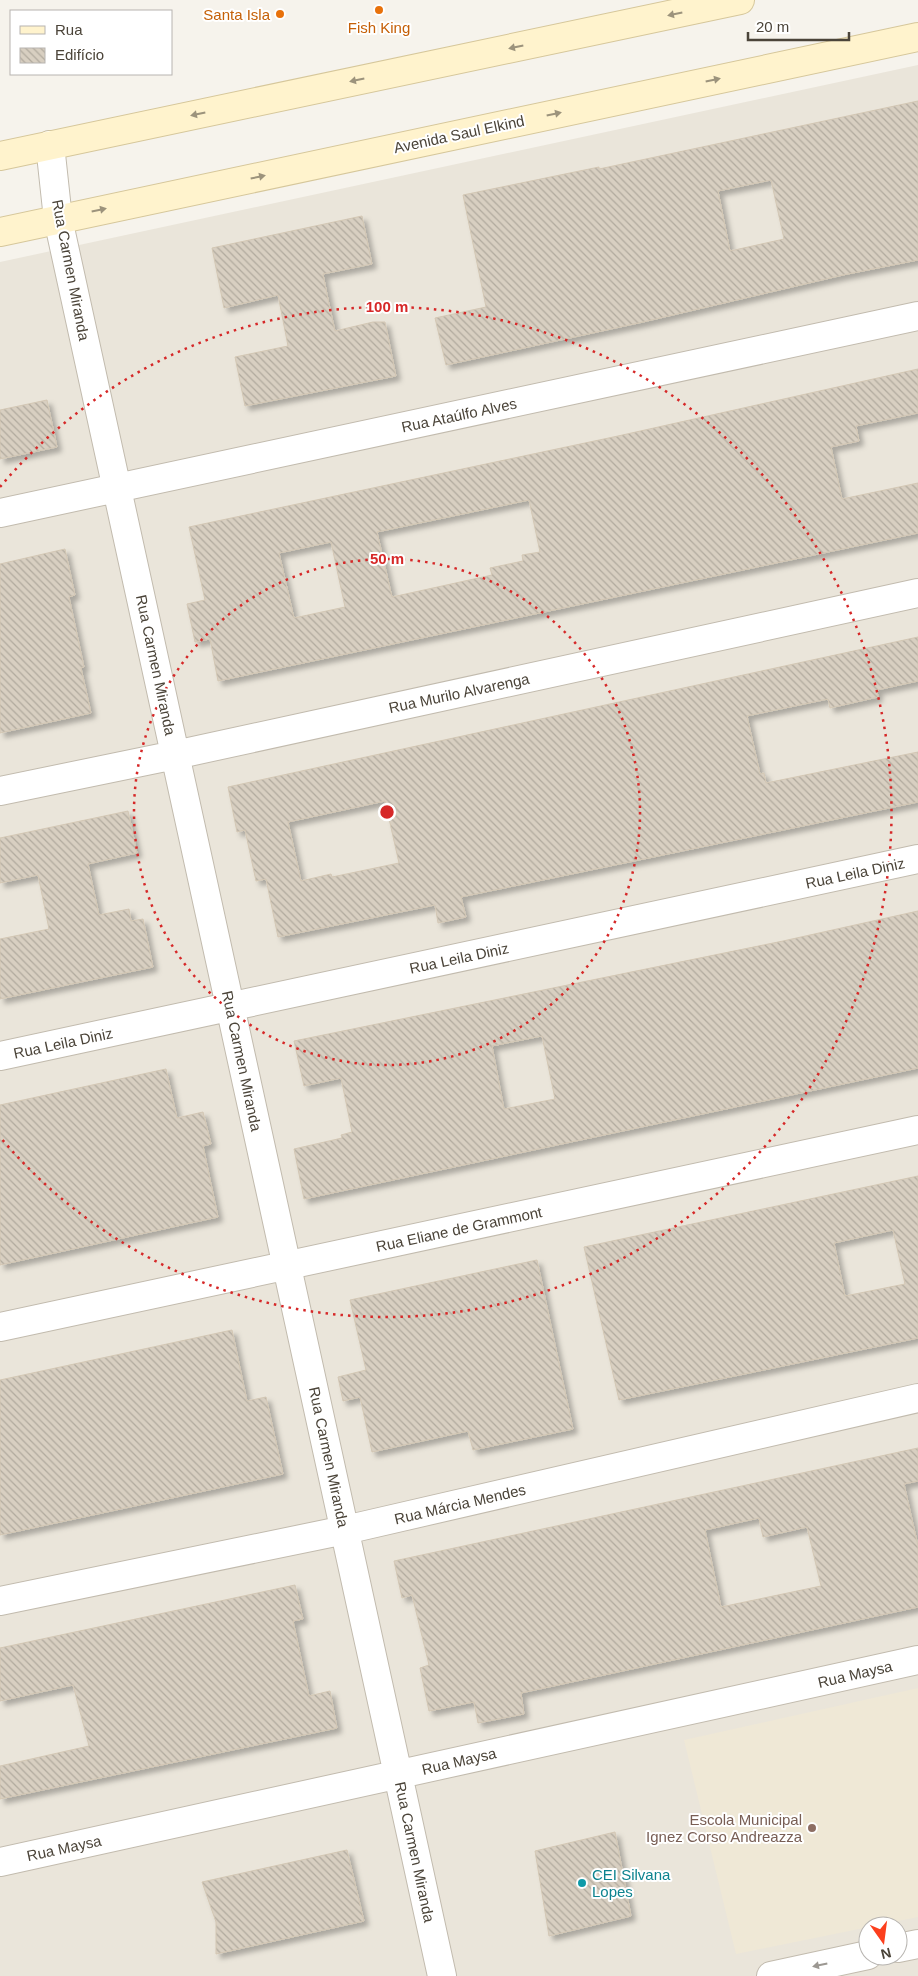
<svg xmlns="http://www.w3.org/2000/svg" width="918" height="1976" font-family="Helvetica,sans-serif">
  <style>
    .residential { fill: #eae5da; fill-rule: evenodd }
    .education { fill: #efe8d6 }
    .building { fill: url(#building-back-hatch); stroke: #d3c7b4; fill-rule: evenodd; filter: url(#shadow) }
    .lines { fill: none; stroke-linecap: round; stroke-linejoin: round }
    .street-casing { stroke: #c2bbae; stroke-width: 30 }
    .secondary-casing { stroke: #d6c79b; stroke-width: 30 }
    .street { stroke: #fff; stroke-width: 28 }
    .secondary { stroke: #fff3cd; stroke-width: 28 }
    .oneway { fill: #9c937c }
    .oneway2 { fill: #9c9892 }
    .ring { fill: none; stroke: #d62828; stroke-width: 2.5; stroke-dasharray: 2.5 5 }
    .food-dot { fill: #e8710a; stroke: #fff; stroke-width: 2 }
    .education-dot { fill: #8d6e63; stroke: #fff; stroke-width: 2 }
    .culture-dot { fill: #0f9aa8; stroke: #fff; stroke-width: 2 }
    .labels { text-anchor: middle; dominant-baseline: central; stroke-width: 4; stroke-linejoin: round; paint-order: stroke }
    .food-label { font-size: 15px; fill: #c56008; stroke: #fff; text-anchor: end }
    .street-label { font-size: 15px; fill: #4b4439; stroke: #fff }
    .education-label { font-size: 15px; fill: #785e54; stroke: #fff; text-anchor: end }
    .culture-label { font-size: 15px; fill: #0d838f; stroke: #fff; text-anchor: start }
    .centre { fill: #d62828; stroke: #fff; stroke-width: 2.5 }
    .ring-label { font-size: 15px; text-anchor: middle; font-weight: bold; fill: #d62828; stroke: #fff; stroke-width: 4; stroke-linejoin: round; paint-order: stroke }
  </style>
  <defs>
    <pattern id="building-back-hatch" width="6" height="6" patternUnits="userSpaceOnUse" patternTransform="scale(1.25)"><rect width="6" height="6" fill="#d8cfc1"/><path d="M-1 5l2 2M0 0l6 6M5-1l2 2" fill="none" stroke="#b1aa9e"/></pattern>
    <filter id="shadow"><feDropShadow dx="4.5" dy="4.5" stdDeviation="2.5" flood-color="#0004"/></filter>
  </defs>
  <rect width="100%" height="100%" fill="#f6f3ec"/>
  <path class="residential" d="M918 65V1976H0V262ZM868 1926H898V1956H868Z"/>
  <path class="education" d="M918 1688V1917L736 1954 684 1740Z"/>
  <path class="building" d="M918 101V260L843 275 643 322 446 365 435 318 486 307 463 195 599 167V169ZM771 180 784 239 730 251 718 191Z
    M362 216 372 264 323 274 329 304 335 331 373 322H385L396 376 245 406 235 357 288 346 278 295 224 308 212 248Z
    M918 369V413L856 426 859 441 831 447 842 499 918 483V533L218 681 210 639 195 642 187 604 205 600 189 527 618 436ZM529 500 540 552 522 555 523 561 490 568 492 575 392 597 377 532ZM331 542 345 607 294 618 279 553Z
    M47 400 57 447 0 459V410Z
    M65 549 75 595 69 597 84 667 81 668 91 713 0 733V564Z
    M918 637V681L877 690 878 697 830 708 828 699 747 716 760 774 764 773 766 783 918 752V802L461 897 466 917 438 923 435 905 278 937 266 879 256 881 245 830 237 832 228 787ZM385 801 399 863 332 877 331 874 301 881 288 822Z
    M128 811 137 853 88 864 99 915 129 909 131 921 143 919 153 967 0 999V939L49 929 38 875 0 883V838Z
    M918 911V1068L304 1199 294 1149 342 1138 341 1135 352 1132 341 1078 304 1086 294 1041 783 941ZM542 1036 555 1099 504 1109 492 1046Z
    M166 1069 177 1118 203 1112 211 1144 203 1146 218 1217 0 1265V1105Z
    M918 1176V1338L619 1400 584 1247ZM893 1230 905 1284 845 1296 834 1243Z
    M537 1260 573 1429 473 1450 468 1431 372 1452 360 1397 343 1401 338 1377 366 1370 350 1300Z
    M232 1330 247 1401 266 1397 283 1474 0 1535V1380Z
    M918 1448V1481L904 1484 918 1546V1607L521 1693 524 1714 478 1723 474 1702 429 1711 420 1668 429 1665 412 1595 402 1598 394 1561ZM759 1518 763 1537 807 1527 821 1586 721 1607 705 1530Z
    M295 1585 303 1619 293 1621 309 1696 330 1691 337 1728 0 1799V1766L89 1746 73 1685 0 1701V1648Z
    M615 1832 631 1916 549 1936 535 1851Z
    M347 1850 364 1921 216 1954V1922L202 1882Z"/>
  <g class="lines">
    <g class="street-casing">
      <path id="street" d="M50 145 58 219 442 1976
        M0 513 918 316
        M0 791 175 755 918 593
        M0 1056 918 859
        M0 1327 918 1130
        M0 1601 345 1530 918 1398
        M0 1862 918 1660
        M898 1948 918 1944
        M771 1976 868 1955"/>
    </g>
    <g class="secondary-casing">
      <path id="secondary" d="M0 156 740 0
        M0 232 918 37"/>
    </g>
    <use href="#street" class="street"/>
    <use href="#secondary" class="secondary"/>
  </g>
  <defs><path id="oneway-solid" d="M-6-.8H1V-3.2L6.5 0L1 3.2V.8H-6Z" transform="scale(1.25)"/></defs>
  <g class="oneway">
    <use href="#oneway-solid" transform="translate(675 14) rotate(168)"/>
    <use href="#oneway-solid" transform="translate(516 47) rotate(168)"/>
    <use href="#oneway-solid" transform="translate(357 80) rotate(168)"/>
    <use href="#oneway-solid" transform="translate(713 80) rotate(-12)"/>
    <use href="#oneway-solid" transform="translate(198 114) rotate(168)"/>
    <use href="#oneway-solid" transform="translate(554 114) rotate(-12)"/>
    <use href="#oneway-solid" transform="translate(258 177) rotate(-12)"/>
    <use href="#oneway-solid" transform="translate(99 210) rotate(-12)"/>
  </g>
  <use class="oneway2" href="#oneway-solid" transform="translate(820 1965) rotate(168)"/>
  <g class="ring">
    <circle cx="387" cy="812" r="253"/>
    <path d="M0 487A505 505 0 1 1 0 1137"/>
  </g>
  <g class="food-dot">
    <circle cx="379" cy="10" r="5"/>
    <circle cx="280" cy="14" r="5"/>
  </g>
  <circle class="education-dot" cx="812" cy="1828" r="5"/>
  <circle class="culture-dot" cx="582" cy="1883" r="5"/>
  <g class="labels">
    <g class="food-label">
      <text x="270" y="14">Santa Isla</text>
      <text x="379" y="27" text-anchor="middle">Fish King</text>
    </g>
    <g class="street-label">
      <text transform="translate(459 134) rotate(-12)">Avenida Saul Elkind</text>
      <text transform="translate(71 270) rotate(79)">Rua Carmen Miranda</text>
      <text transform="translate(459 415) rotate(-12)">Rua Ataúlfo Alves</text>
      <text transform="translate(156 665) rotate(78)">Rua Carmen Miranda</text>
      <text transform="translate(459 693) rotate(-12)">Rua Murilo Alvarenga</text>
      <text transform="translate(855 873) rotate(-12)">Rua Leila Diniz</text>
      <text transform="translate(459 958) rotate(-12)">Rua Leila Diniz</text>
      <text transform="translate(63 1043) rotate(-12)">Rua Leila Diniz</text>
      <text transform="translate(242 1061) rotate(78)">Rua Carmen Miranda</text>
      <text transform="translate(459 1229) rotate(-12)">Rua Eliane de Grammont</text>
      <text transform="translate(329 1457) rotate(78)">Rua Carmen Miranda</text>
      <text transform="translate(460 1504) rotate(-13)">Rua Márcia Mendes</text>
      <text transform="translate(855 1674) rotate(-13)">Rua Maysa</text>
      <text transform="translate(459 1761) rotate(-13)">Rua Maysa</text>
      <text transform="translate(64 1848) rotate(-12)">Rua Maysa</text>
      <text transform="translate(415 1852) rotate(78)">Rua Carmen Miranda</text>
    </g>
    <g class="education-label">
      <text x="802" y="1819">Escola Municipal<tspan x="802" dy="17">Ignez Corso Andreazza</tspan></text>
    </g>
    <g class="culture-label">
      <text x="592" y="1874">CEI Silvana<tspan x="592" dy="17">Lopes</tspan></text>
    </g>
  </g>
  <circle cx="387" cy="812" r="8" class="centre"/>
  <g class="ring-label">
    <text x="387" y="312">100 m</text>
    <text x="387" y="564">50 m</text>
  </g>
  <rect x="10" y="10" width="162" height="65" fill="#ffffff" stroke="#b7b4b0"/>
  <rect x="20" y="26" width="25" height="8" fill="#fff3cd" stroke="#b7b4b0"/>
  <text x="55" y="35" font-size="15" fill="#4b4439">Rua</text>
  <rect x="20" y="48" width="25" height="15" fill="url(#building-back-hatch)" stroke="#b7b4b0"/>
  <text x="55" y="60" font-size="15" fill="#4b4439">Edifício</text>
  <g transform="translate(883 1941) rotate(166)"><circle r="24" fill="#ffffff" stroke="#b7b4b0"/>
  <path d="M0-4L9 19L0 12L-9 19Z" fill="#fc3f1d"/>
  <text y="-8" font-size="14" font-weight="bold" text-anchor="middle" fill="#4b4439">N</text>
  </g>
  <path d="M748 32v8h101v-8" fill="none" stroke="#4b4439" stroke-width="2.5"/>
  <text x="756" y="32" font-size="15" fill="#4b4439" stroke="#ffffff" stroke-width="4" paint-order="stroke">20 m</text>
</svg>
